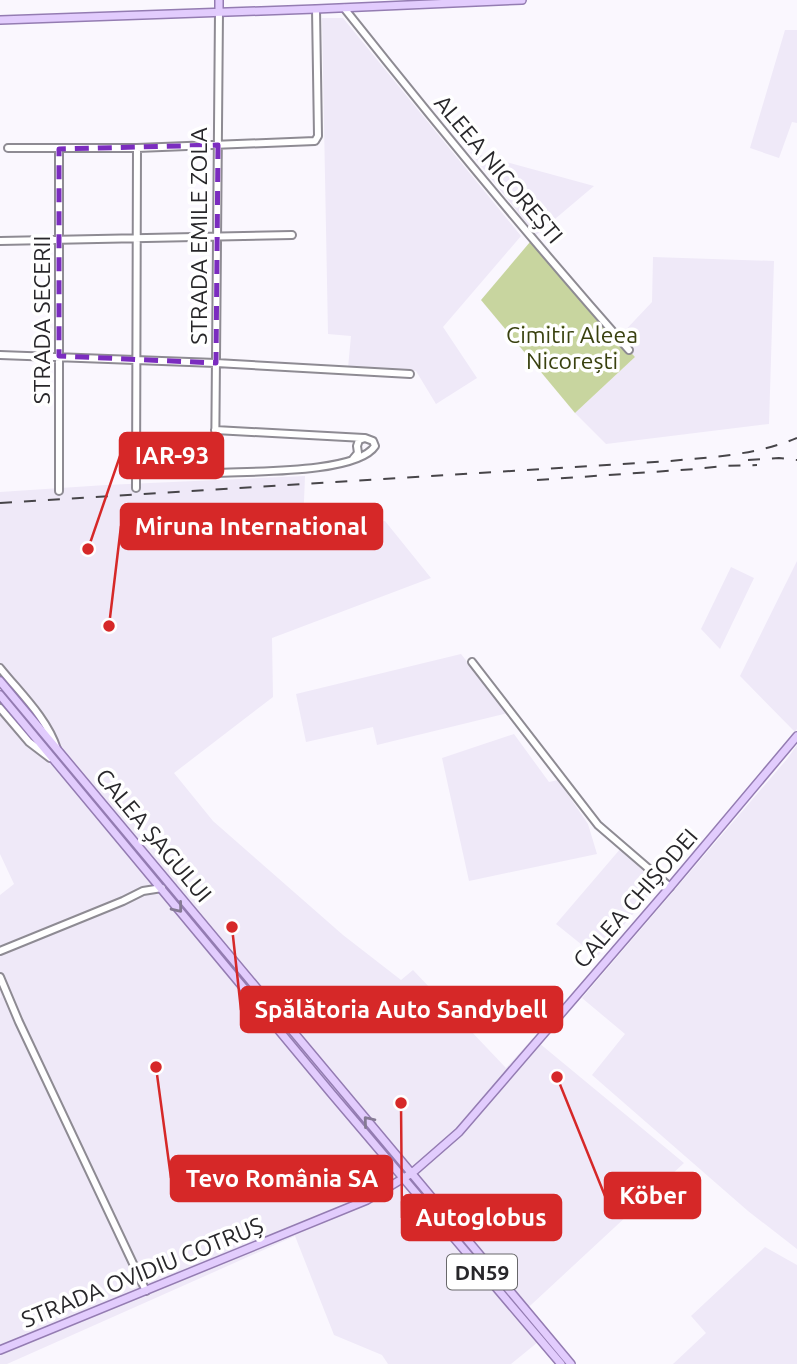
<svg xmlns="http://www.w3.org/2000/svg" width="797" height="1364" font-family="Ubuntu,sans-serif">
  <style>
    .built { fill: #efe9f8 }
    .green { fill: #c8d59f }
    .lines { fill: none; stroke-linecap: round; stroke-linejoin: round }
    .minor-casing { stroke: #8e8b93; stroke-width: 10 }
    .major-casing { stroke: #947cb2; stroke-width: 10 }
    .minor { stroke: #fff; stroke-width: 6 }
    .major { stroke: #e2ccfd; stroke-width: 7 }
    .rail { stroke: #474549; stroke-width: 2; stroke-dasharray: 12 12; stroke-linecap: butt }
    .oneway { stroke: #857a94 }
    .marked { fill: none; stroke: #7b2cbf; stroke-width: 5; stroke-dasharray: 14 9; stroke-linejoin: round }
    .labels { text-anchor: middle; dominant-baseline: central; stroke-width: 7; stroke-linejoin: round; paint-order: stroke }
    .shield { fill: #fff; stroke: #68686a; stroke-width: 2 }
    .shield-label { font-size: 21px; font-weight: bold; fill: #28272a }
    .street-label { font-size: 23px; fill: #28272a; stroke: #fff }
    .park-label { font-size: 23px; fill: #39410f; stroke: #fff }
    .leader { fill: none; stroke: #d62828; stroke-width: 2.5 }
    .callout-dot { fill: #d62828; stroke: #fff; stroke-width: 2.5 }
    .callout { fill: #d62828; stroke: #d62828; stroke-width: 2.5 }
    .callout-label { font-size: 24px; text-anchor: middle; font-weight: bold; fill: #fff }
  </style>
  <rect width="100%" height="100%" fill="#faf7fe"/>
  <path class="built" d="M322 18H343L521 236 443 327 477 378 436 404 416 371 348 368 351 336 328 334Z
    M785 30H797V123L792 122 779 158 750 148Z
    M470 152 594 186 536 235Z
    M653 257 774 261 769 424 606 444 575 413 635 357 618 338 652 302Z
    M305 476 303 526 385 521 431 578 272 638 273 697 174 773 213 821 343 935 401 980 413 970 506 1068 533 1038 684 1163 518 1317 538 1342 511 1364H388L382 1355 334 1335 295 1236 7 1364H0V998L1 997 0 993V895L14 884 0 854V492L106 485Z
    M797 561V729L795 732 740 676Z
    M731 567 754 578 720 649 701 629Z
    M461 654 508 713 377 745 373 727 306 742 296 694Z
    M514 734 549 782 558 780 588 824 597 854 469 881 442 758Z
    M797 745V1249L748 1211 592 1075 625 1034 582 998 787 759Z
    M621 848 660 882 597 957 556 924Z
    M765 1247 797 1265V1364H673L706 1333 691 1316Z"/>
  <path class="green" d="M530 242 635 357 575 413 481 300Z"/>
  <g class="lines">
    <g class="minor-casing">
      <path id="minor" d="M344 8C436 124 531 239 629 350
        M219 12 215 473C248 471 357 474 375 446L373 441 365 438 359 440 357 446 358 453 353 459
        M8 148H137L315 141 318 136 316 9
        M59 149V491
        M0 241 292 235
        M0 355 216 363 410 374
        M215 430 364 438
        M136 488 137 148
        M472 662 598 825 670 887
        M0 668C20 693 47 718 57 749
        M0 708 29 742 50 758
        M0 951 123 901 143 891 162 888
        M0 977 19 1022 146 1291"/>
    </g>
    <g class="major-casing">
      <path id="major" d="M219 12V0
        M0 20 316 9 522 0
        M0 681 571 1364
        M0 695 331 1093 561 1364
        M0 1350 367 1200 412 1173 459 1132 670 887 797 736"/>
    </g>
    <use href="#minor" class="minor"/>
    <use href="#major" class="major"/>
    <path class="rail" d="M748 460 779 458 797 460
      M537 480 695 469 724 466 757 465
      M0 503 670 461C713 457 756 455 797 438"/>
  </g>
  <defs><path id="oneway-chevron" d="M-2-3.5L2.5 0L-2 3.5" fill="none" stroke-width="1.6" stroke-linecap="round" stroke-linejoin="round" transform="scale(1.75)"/></defs>
  <g class="oneway">
    <use href="#oneway-chevron" transform="translate(178 908) rotate(51)"/>
    <use href="#oneway-chevron" transform="translate(368 1121) rotate(-130)"/>
  </g>
  <path class="marked" d="M218 145 216 363 59 356V149Z"/>
  <g class="labels">
    <rect class="shield" x="447" y="1254.5" width="70" height="35" rx="5"/>
    <g class="shield-label">
      <text x="482" y="1272">DN59</text>
    </g>
    <g class="street-label">
      <text transform="translate(499 169) rotate(50)">ALEEA NICOREȘTI</text>
      <text transform="translate(198 236) rotate(-90)">STRADA EMILE ZOLA</text>
      <text transform="translate(41 320) rotate(-90)">STRADA SECERII</text>
      <text transform="translate(154 835) rotate(50)">CALEA ȘAGULUI</text>
      <text transform="translate(635 898) rotate(-49)">CALEA CHIȘODEI</text>
      <text transform="translate(142 1272) rotate(-22)">STRADA OVIDIU COTRUȘ</text>
    </g>
    <g class="park-label">
      <text x="572" y="334">Cimitir Aleea<tspan x="572" dy="26">Nicorești</tspan></text>
    </g>
  </g>
  <path class="leader" d="M88 549L120 456M109 626L121 526M232 927L241 1010M156 1067L171 1178M557 1077L605 1196M401 1103L402 1218"/>
  <g class="callout-dot">
    <circle cx="88" cy="549" r="7"/>
    <circle cx="109" cy="626" r="7"/>
    <circle cx="232" cy="927" r="7"/>
    <circle cx="156" cy="1067" r="7"/>
    <circle cx="557" cy="1077" r="7"/>
    <circle cx="401" cy="1103" r="7"/>
  </g>
  <g class="callout">
    <rect x="120" y="433" width="103" height="45" rx="7"/>
    <rect x="121" y="504" width="261" height="45" rx="7"/>
    <rect x="241" y="987" width="321" height="45" rx="7"/>
    <rect x="171" y="1156" width="221" height="45" rx="7"/>
    <rect x="605" y="1173" width="95" height="45" rx="7"/>
    <rect x="402" y="1195" width="159" height="45" rx="7"/>
  </g>
  <g class="callout-label">
    <text x="172" y="464">IAR-93</text>
    <text x="251" y="535">Miruna International</text>
    <text x="401" y="1018">Spălătoria Auto Sandybell</text>
    <text x="282" y="1187">Tevo România SA</text>
    <text x="653" y="1204">Köber</text>
    <text x="481" y="1226">Autoglobus</text>
  </g>
</svg>
